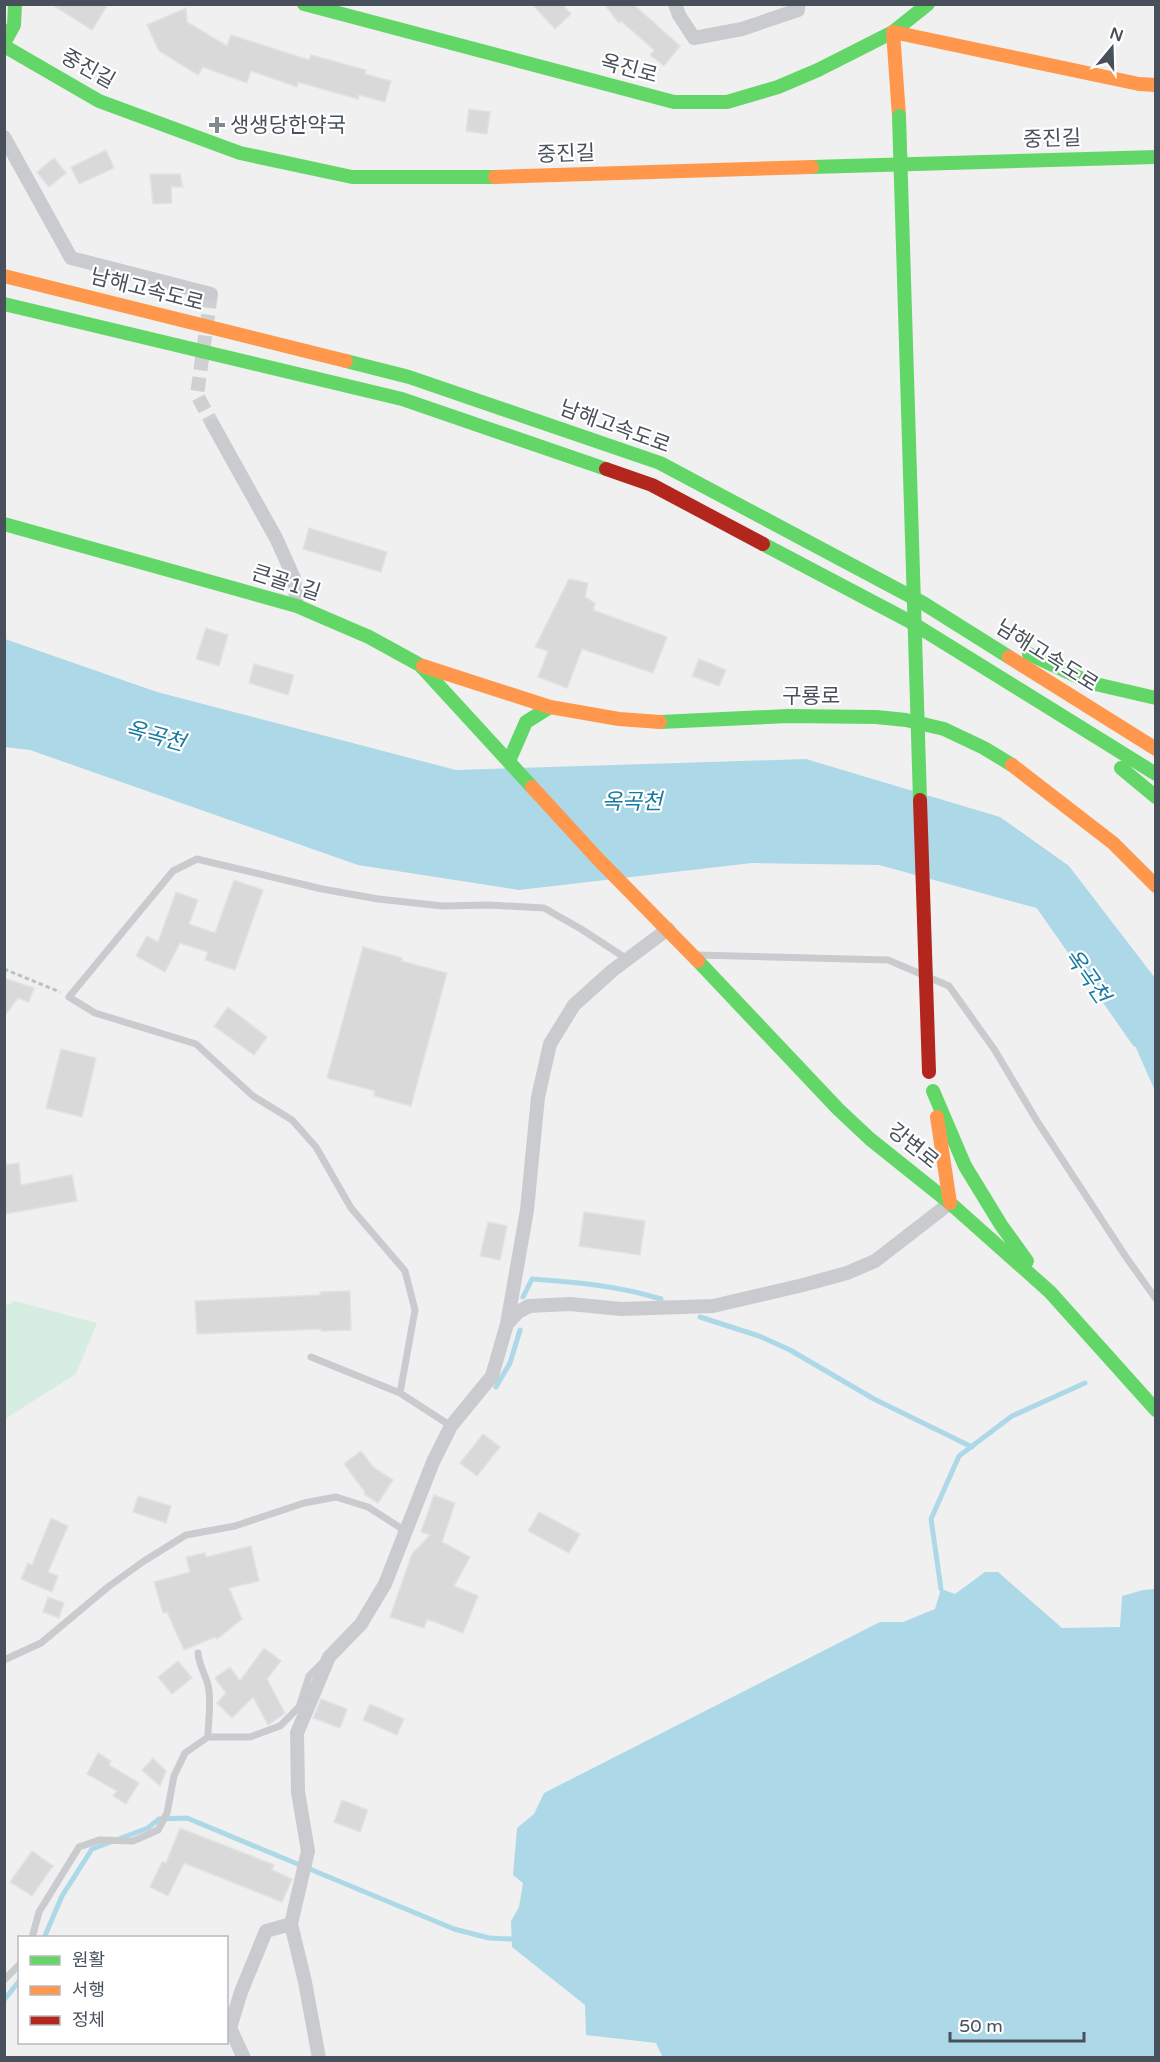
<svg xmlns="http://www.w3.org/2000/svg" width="1160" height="2062" font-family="'Varela Round','Noto Sans KR',sans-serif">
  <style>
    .green { fill: #d6eee1 }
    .water { fill: #add8e8 }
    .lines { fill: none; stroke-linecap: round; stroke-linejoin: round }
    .stream { stroke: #add8e8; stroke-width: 5 }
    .building { fill: #d9d9da; stroke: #e1e2e3; stroke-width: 1.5 }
    .street-tunnel { stroke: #ced0d2; stroke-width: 14; stroke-dasharray: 14 7; stroke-linecap: butt }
    .path { stroke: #b8c3c0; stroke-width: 3; stroke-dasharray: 4.5 3; stroke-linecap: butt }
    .lane { stroke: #cacbce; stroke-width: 7 }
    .street { stroke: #cacbce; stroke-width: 14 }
    .fast { stroke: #63d668; stroke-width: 14 }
    .slow { stroke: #ff974d; stroke-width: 14 }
    .jam { stroke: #b3261e; stroke-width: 14 }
    .fast-bridge { stroke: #63d668; stroke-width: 14 }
    .jam-bridge { stroke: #b3261e; stroke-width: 14 }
    .poi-dot { fill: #83898f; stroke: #fff; stroke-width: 2 }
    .labels { text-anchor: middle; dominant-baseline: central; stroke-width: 4.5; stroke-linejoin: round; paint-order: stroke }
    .street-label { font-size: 21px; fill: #48515b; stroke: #fff }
    .poi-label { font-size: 21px; fill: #48515b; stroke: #fff; text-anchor: start }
    .water-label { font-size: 22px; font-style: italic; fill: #167a9f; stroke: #fff }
  </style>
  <rect width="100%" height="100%" fill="#f0f0f0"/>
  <path class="green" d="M15 1301 97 1323 76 1374 5 1419V1306Z"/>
  <path class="water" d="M5 639 157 692 456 770 806 759 1000 817 1069 866 1155 978V1091L1133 1041 1040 909 879 865 752 863 519 890 358 865 30 750 5 747Z
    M985 1572H998L1062 1628 1120 1627 1122 1596 1143 1590 1155 1589V2057L663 2058 656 2043 586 2035 585 2005 512 1947 511 1921 519 1907 523 1883 513 1875 517 1828 534 1814 544 1793 880 1622H903L935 1609 941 1589 955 1594Z"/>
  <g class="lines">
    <path class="stream" d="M1037 904 1135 1044
      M523 1297 532 1279C576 1282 619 1286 661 1299
      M700 1317 759 1336 790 1350 874 1399 972 1447
      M496 1387 510 1363 520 1330
      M941 1589 931 1519 959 1456 1012 1416 1085 1383
      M44 1938 62 1896 92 1849 148 1828 159 1819 187 1818 454 1929 489 1938 512 1939
      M4 2000 20 1980"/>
  </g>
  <path class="building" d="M51 4H108L92 30Z
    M532 4H562L571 14 555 29Z
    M604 4H633L680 46 664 66 650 55 654 50 621 21 619 23Z
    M186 8 187 22 227 46 231 35 309 60 311 55 366 70 365 74 391 81 385 102 359 95 358 99 298 82 297 87 251 71 247 83 203 67 198 75 159 51 147 25Z
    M469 109 490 112 487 134 466 131Z
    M106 150 114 168 79 184 71 167Z
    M54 158 66 173 49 187 37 172Z
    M150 174H180L183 187H171L172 203 153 204Z
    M309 528 387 552 381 572 303 549Z
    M569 579 588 583 585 597 595 603 593 610 667 637 653 673 582 649 567 688 538 677 548 651 535 647Z
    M206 628 228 635 219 666 196 659Z
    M699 659 726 670 719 686 692 676Z
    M254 664 294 675 288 695 249 683Z
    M234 880 263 890 235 970 205 960 208 952 180 943 165 972 136 956 147 936 158 942 176 892 198 900 189 924 215 933Z
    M363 947 402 958 401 961 447 973 411 1106 374 1096 375 1091 327 1078Z
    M4 978 34 988 29 1002 18 998 4 1017Z
    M228 1007 267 1037 254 1055 214 1026Z
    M61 1049 96 1058 82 1117 46 1108Z
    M19 1163 21 1185 72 1175 77 1201 4 1214V1165Z
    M584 1212 645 1221 640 1255 579 1246Z
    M488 1222 507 1226 500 1260 480 1256Z
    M350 1291 351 1330 321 1331V1329L197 1334 195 1301 320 1295V1292Z
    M483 1434 500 1447 477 1476 460 1463Z
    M361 1451 373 1467 393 1480 378 1503 364 1494 365 1492 344 1464Z
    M434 1495 455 1503 442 1542 470 1557 454 1586 478 1596 463 1633 427 1619 424 1628 390 1617 412 1554 430 1535 421 1532Z
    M138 1496 171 1506 166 1523 133 1512Z
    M539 1512 580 1534 569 1553 528 1531Z
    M51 1518 68 1526 48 1572 58 1576 52 1592 21 1579 28 1563 32 1565Z
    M251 1546 259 1581 229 1588 242 1619 217 1639 215 1637 184 1650 167 1612 163 1613 154 1582 190 1572 186 1557 205 1553 206 1557Z
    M48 1597 64 1603 59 1618 43 1612Z
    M264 1648 281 1661 267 1679 285 1713 268 1725 253 1697 232 1718 217 1703 226 1693 215 1678 230 1667 240 1681Z
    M178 1661 192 1678 172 1694 158 1677Z
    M321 1699 347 1709 340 1728 313 1718Z
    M370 1704 404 1719 397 1735 363 1720Z
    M98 1753 111 1761 109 1765 139 1783 126 1804 113 1796 117 1791 87 1774Z
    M153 1758 166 1771 160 1786 142 1770Z
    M342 1800 368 1810 360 1832 334 1822Z
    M180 1828 274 1865 272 1870 292 1879 282 1902 184 1863 168 1896 150 1887 162 1862 166 1863Z
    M32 1851 53 1866 32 1896 10 1882Z"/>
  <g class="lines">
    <path class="street-tunnel" d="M211 294 197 395 213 425"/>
    <path class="path" d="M4 969 60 992"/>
    <path class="lane" d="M697 955 888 960 949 986 994 1049 1037 1121 1126 1257 1156 1299
      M311 1357 400 1393
      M451 1426 400 1393 415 1310 405 1271 351 1208 316 1147 292 1120 253 1096 196 1044 95 1013 69 997 173 871 197 859 322 889 378 899 443 906 489 905 544 908 581 929 627 959
      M198 1653C199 1665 205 1674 208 1685 212 1702 208 1720 208 1737
      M4 1660 41 1643 108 1587 144 1561 186 1535 235 1526 304 1503 336 1497 368 1507 407 1532
      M32 1938 39 1912 79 1847 99 1840 133 1841 158 1830 167 1813 174 1776 185 1753 208 1737H250L280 1726 299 1707 309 1676 322 1663
      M4 1980 20 1964"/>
    <path class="street" d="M675 4 679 15 694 38 742 29 798 10V4
      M4 137 71 258 211 294
      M213 425 276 538 294 578 297 606
      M507 1324 518 1312 529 1306 570 1304 621 1309 713 1306 803 1285 847 1273 875 1261 950 1203
      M244 2058 230 2028 241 1992 266 1931 291 1924
      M319 2058 305 1982 291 1924 308 1851 298 1792 297 1733 329 1657 361 1624 385 1584 433 1462 451 1426 492 1376 507 1324 527 1210 538 1097 550 1044 574 1005 613 970 668 929"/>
    <path class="fast" d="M304 4 674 102H727L778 87 818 70 893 32 928 4
      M4 43 14 25 15 4
      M4 46 99 101 240 153 352 177H495
      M812 167 1156 157
      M4 304 402 399 606 469
      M346 361 409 377 660 463 923 603 1009 657
      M4 524 297 606 369 637 420 665 532 787
      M763 544 909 621 1156 774
      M1029 654 1091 683 1156 698
      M660 722 788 716 876 717 906 720 944 729 984 748 1012 765
      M509 761 526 722 550 707
      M1121 768 1156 797
      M698 961 838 1109 870 1139 950 1203 1050 1292 1156 1410
      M933 1091 965 1166 1001 1225 1027 1261"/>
    <path class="slow" d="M899 116 893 32 1139 84 1156 85
      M495 177 812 167
      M4 276 346 361
      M1009 657 1156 749
      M423 666 550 707 619 719 660 722
      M1012 765 1113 843 1156 886
      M532 787 597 858 698 961
      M937 1117 950 1203"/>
    <path class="jam" d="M606 469 652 485 763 544"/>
    <path class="fast-bridge" d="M899 116 920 800"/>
    <path class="jam-bridge" d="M920 800 929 1072"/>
  </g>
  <path class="poi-dot" d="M214 116h6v6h6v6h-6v6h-6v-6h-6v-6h6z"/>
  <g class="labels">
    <g class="street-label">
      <text transform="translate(88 69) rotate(29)">중진길</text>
      <text transform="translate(629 69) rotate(15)">옥진로</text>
      <text transform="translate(1052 139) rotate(-2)">중진길</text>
      <text transform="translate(566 154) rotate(-2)">중진길</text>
      <text transform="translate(147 290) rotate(14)">남해고속도로</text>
      <text transform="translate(615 427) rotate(20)">남해고속도로</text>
      <text transform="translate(286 583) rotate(18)">큰골1길</text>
      <text transform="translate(1047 656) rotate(32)">남해고속도로</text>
      <text x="811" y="696">구룡로</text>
      <text transform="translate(913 1146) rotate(39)">강변로</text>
    </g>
    <g class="poi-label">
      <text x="230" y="125">생생당한약국</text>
    </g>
    <g class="water-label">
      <text transform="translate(155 736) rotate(15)">옥곡천</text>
      <text x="632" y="802">옥곡천</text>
      <text transform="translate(1087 976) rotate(55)">옥곡천</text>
    </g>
  </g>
  <rect width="1160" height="2062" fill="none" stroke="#48515b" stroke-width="12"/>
  <rect x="18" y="1936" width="210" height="108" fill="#ffffff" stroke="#b6b9bd" stroke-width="1.5"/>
  <rect x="30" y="1956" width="30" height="9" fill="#63d668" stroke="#b6b9bd" stroke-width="1.5"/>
  <text x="72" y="1966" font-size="18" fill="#48515b">원활</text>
  <rect x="30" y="1986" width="30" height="9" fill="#ff974d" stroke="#b6b9bd" stroke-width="1.5"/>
  <text x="72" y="1996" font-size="18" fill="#48515b">서행</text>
  <rect x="30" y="2016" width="30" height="9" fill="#b3261e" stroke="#b6b9bd" stroke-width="1.5"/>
  <text x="72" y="2026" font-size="18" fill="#48515b">정체</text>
  <g transform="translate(1112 48) rotate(19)" stroke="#ffffff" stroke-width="4.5" paint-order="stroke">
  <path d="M0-4.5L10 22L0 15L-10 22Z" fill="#48515b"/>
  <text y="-9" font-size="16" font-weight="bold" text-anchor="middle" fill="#48515b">N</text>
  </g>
  <path d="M950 2032v9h134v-9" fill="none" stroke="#48515b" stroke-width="3"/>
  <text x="959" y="2032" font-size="18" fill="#48515b" stroke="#ffffff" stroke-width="4.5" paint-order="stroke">50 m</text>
</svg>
